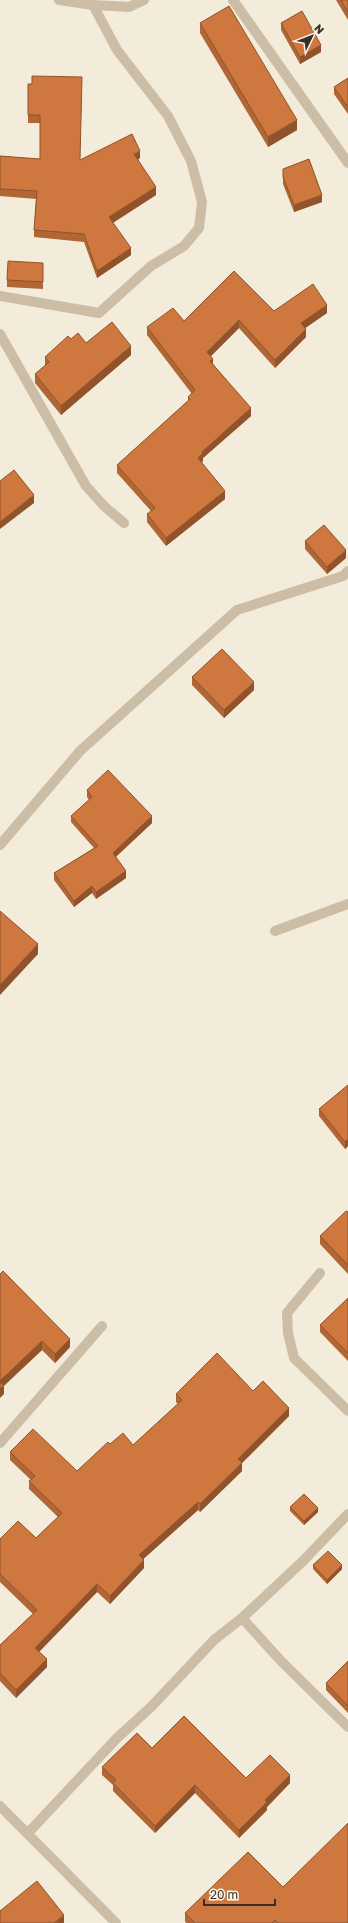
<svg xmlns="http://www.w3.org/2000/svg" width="348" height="1923" font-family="'Golos Text',sans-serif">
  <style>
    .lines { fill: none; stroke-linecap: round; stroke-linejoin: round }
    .minor { stroke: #ccbda6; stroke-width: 10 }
    .wall { fill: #b16635 }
    .shaded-wall { fill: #90532b }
    .building { fill: #ce773e; stroke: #90532b }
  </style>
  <rect width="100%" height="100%" fill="#f3ecdb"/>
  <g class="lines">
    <path class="minor" d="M59 0 93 5 129 7 144 0
      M233 0 348 163
      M0 296 99 313 151 266 184 246 199 228 202 202 191 161 168 116 117 50 93 5
      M0 334 86 486 105 507 124 523
      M0 845 80 751 237 610 343 576 348 571
      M275 931 348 904
      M320 1273 287 1313 288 1333 294 1358 348 1411
      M0 1443 102 1326
      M242 1618 282 1662 348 1727
      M0 1806 116 1923
      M28 1833 117 1738 152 1706 214 1640 242 1618 303 1561 348 1514"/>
  </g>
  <path class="wall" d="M336 0H348V20Z
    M200 23 297 130 268 147 200 33Z
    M281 23 321 52 300 64 281 30Z
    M348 78V114L334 94V87Z
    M28 84 80 160 140 158 138 160 156 195 113 223 131 255 97 278 84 242 34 237V230L36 199 0 196V156L40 159V123H28Z
    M283 169 322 202 294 212 283 184Z
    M43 270V289L7 287V280Z
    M274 311 327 313 305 328 306 337 275 368 239 328 211 356 213 364 251 416 203 458V461L202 462 225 499 166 546 147 522V514L151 511 117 473V465L188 401V397L192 394 147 335V327L184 321Z
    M71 339 131 355 61 415 35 383V374L45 366V357Z
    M305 541 346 558 327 574 305 549Z
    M192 677 254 690 224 718 192 685Z
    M87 790 152 823 116 857 126 878 96 899 92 893 74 907 54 880V873L94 848 71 822V816L89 800 87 797Z
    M348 1085V1146L345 1149 319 1116V1109Z
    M348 1212V1274L320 1244V1236Z
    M0 1274 70 1347 55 1363 42 1350 4 1386V1394Z
    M348 1298V1361L320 1332V1325Z
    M253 1391 289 1416 242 1463V1471L200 1512 198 1510 143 1559 144 1568 110 1604 97 1592 39 1652 47 1667 16 1698 0 1681V1645L33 1614 0 1582V1539L36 1538 58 1517 29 1489V1481L31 1480 10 1460V1452L77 1471 110 1444 133 1445 178 1404 176 1402V1394Z
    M290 1507 318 1512 304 1525 290 1511Z
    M313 1565 342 1569 327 1584 313 1569Z
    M348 1661V1713L326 1690V1683Z
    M152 1748 246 1778 290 1783 267 1807V1810L239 1838 195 1793 155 1833 113 1791V1785L102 1775V1767Z
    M283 1887 348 1923H186L185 1921V1913Z"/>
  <path class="shaded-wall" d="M321 45V52L300 64V57Z
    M297 120V130L268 147V137Z
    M140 151V158L134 161V154Z
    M156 187V195L109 225V217Z
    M322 195V202L294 212V205Z
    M131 248V255L97 278V271Z
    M327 305V313L301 331V323Z
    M239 320V328L207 360V352Z
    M306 329V337L275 368V360Z
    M131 346V355L61 415V406Z
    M213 359V367L210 361Z
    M251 408V416L203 458V461L198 466V458L202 452Z
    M225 491V499L166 546V538Z
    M34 495V503L0 529V522Z
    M346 550V558L327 574V567Z
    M254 682V690L224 718V710Z
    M152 816V823L113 859V853Z
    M126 871V878L96 899V892Z
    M92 886V893L74 907V901Z
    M38 944V954L0 995V985Z
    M348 1139V1146L345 1149V1142Z
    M70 1339V1347L55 1363V1354Z
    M42 1341V1350L1 1388 4 1386V1394L0 1398V1381Z
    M289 1408V1416L238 1467V1459Z
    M242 1463V1471L200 1512V1504Z
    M198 1502V1510L139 1563V1555Z
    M318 1508V1512L304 1525V1521Z
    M144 1560V1568L110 1604V1596Z
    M342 1565V1569L327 1584V1580Z
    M97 1584V1592L35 1656V1648Z
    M47 1659V1667L16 1698V1690Z
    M290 1775V1783L267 1807V1810L239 1838V1830L265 1800Z
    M195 1785V1793L155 1833V1826Z
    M64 1915V1923H54Z"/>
  <path class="building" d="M341 0H348V12Z
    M229 6 297 120 268 137 200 23Z
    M302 11 321 45 300 57 281 23Z
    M32 76 82 77 80 160 132 134 140 151 134 154 156 187 109 217 131 248 97 271 84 234 34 230 37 191 0 189V156L40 159V115H28V84H32Z
    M348 78V107L334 87Z
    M309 159 322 195 294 205 283 177V169Z
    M8 261 43 263V282L7 280Z
    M234 271 274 311 313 284 327 305 301 323 306 329 275 360 239 320 207 352 213 359 210 361 251 408 202 452 203 453 198 458 225 491 166 538 147 514 155 508 117 465 190 399 188 397 195 390 147 327 173 308 184 321Z
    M112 322 131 346 61 406 35 374 49 362 45 357 68 336 71 339 78 333 86 343Z
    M14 470 34 495 0 522V481Z
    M324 525 346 550 327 567 305 541Z
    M222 649 254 682 224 710 192 677Z
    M108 770 152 816 113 853 126 871 96 892 92 886 74 901 54 873 98 846 71 816 92 797 87 790Z
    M0 911 38 944 0 985Z
    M348 1085V1139L345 1142 319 1109Z
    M346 1211 348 1212V1265L320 1236Z
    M3 1271 70 1339 55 1354 42 1341 0 1381V1274Z
    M348 1298V1353L320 1325Z
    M217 1353 253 1391 263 1381 289 1408 238 1459 242 1463 200 1504 198 1502 139 1555 144 1560 110 1596 97 1584 35 1648 47 1659 16 1690 0 1673V1645L37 1610 0 1574V1539L18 1521 36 1538 62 1513 29 1481 35 1476 10 1452 33 1429 77 1471 108 1442 110 1444 123 1433 133 1445 182 1400 176 1394Z
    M0 1382 4 1386 0 1389Z
    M304 1494 318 1508 304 1521 290 1507Z
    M328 1551 342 1565 327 1580 313 1565Z
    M348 1661V1706L326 1683Z
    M184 1716 246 1778 270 1755 290 1775 265 1800 267 1802 239 1830 195 1785 155 1826 113 1783 116 1780 102 1767 137 1733 152 1748Z
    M348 1823V1923H278L275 1920 272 1923H195L185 1913 248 1852 283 1887Z
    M37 1881 64 1915 54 1923H0V1911Z"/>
  <g transform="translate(312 36) rotate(47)" stroke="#fbf5e7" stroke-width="3" paint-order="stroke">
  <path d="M0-3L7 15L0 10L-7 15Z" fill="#382f27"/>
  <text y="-6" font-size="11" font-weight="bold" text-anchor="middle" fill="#382f27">N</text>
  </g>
  <path d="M204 1899v6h71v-6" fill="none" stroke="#382f27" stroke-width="2"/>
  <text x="210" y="1899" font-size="12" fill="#382f27" stroke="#fbf5e7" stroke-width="3" paint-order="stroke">20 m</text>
</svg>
